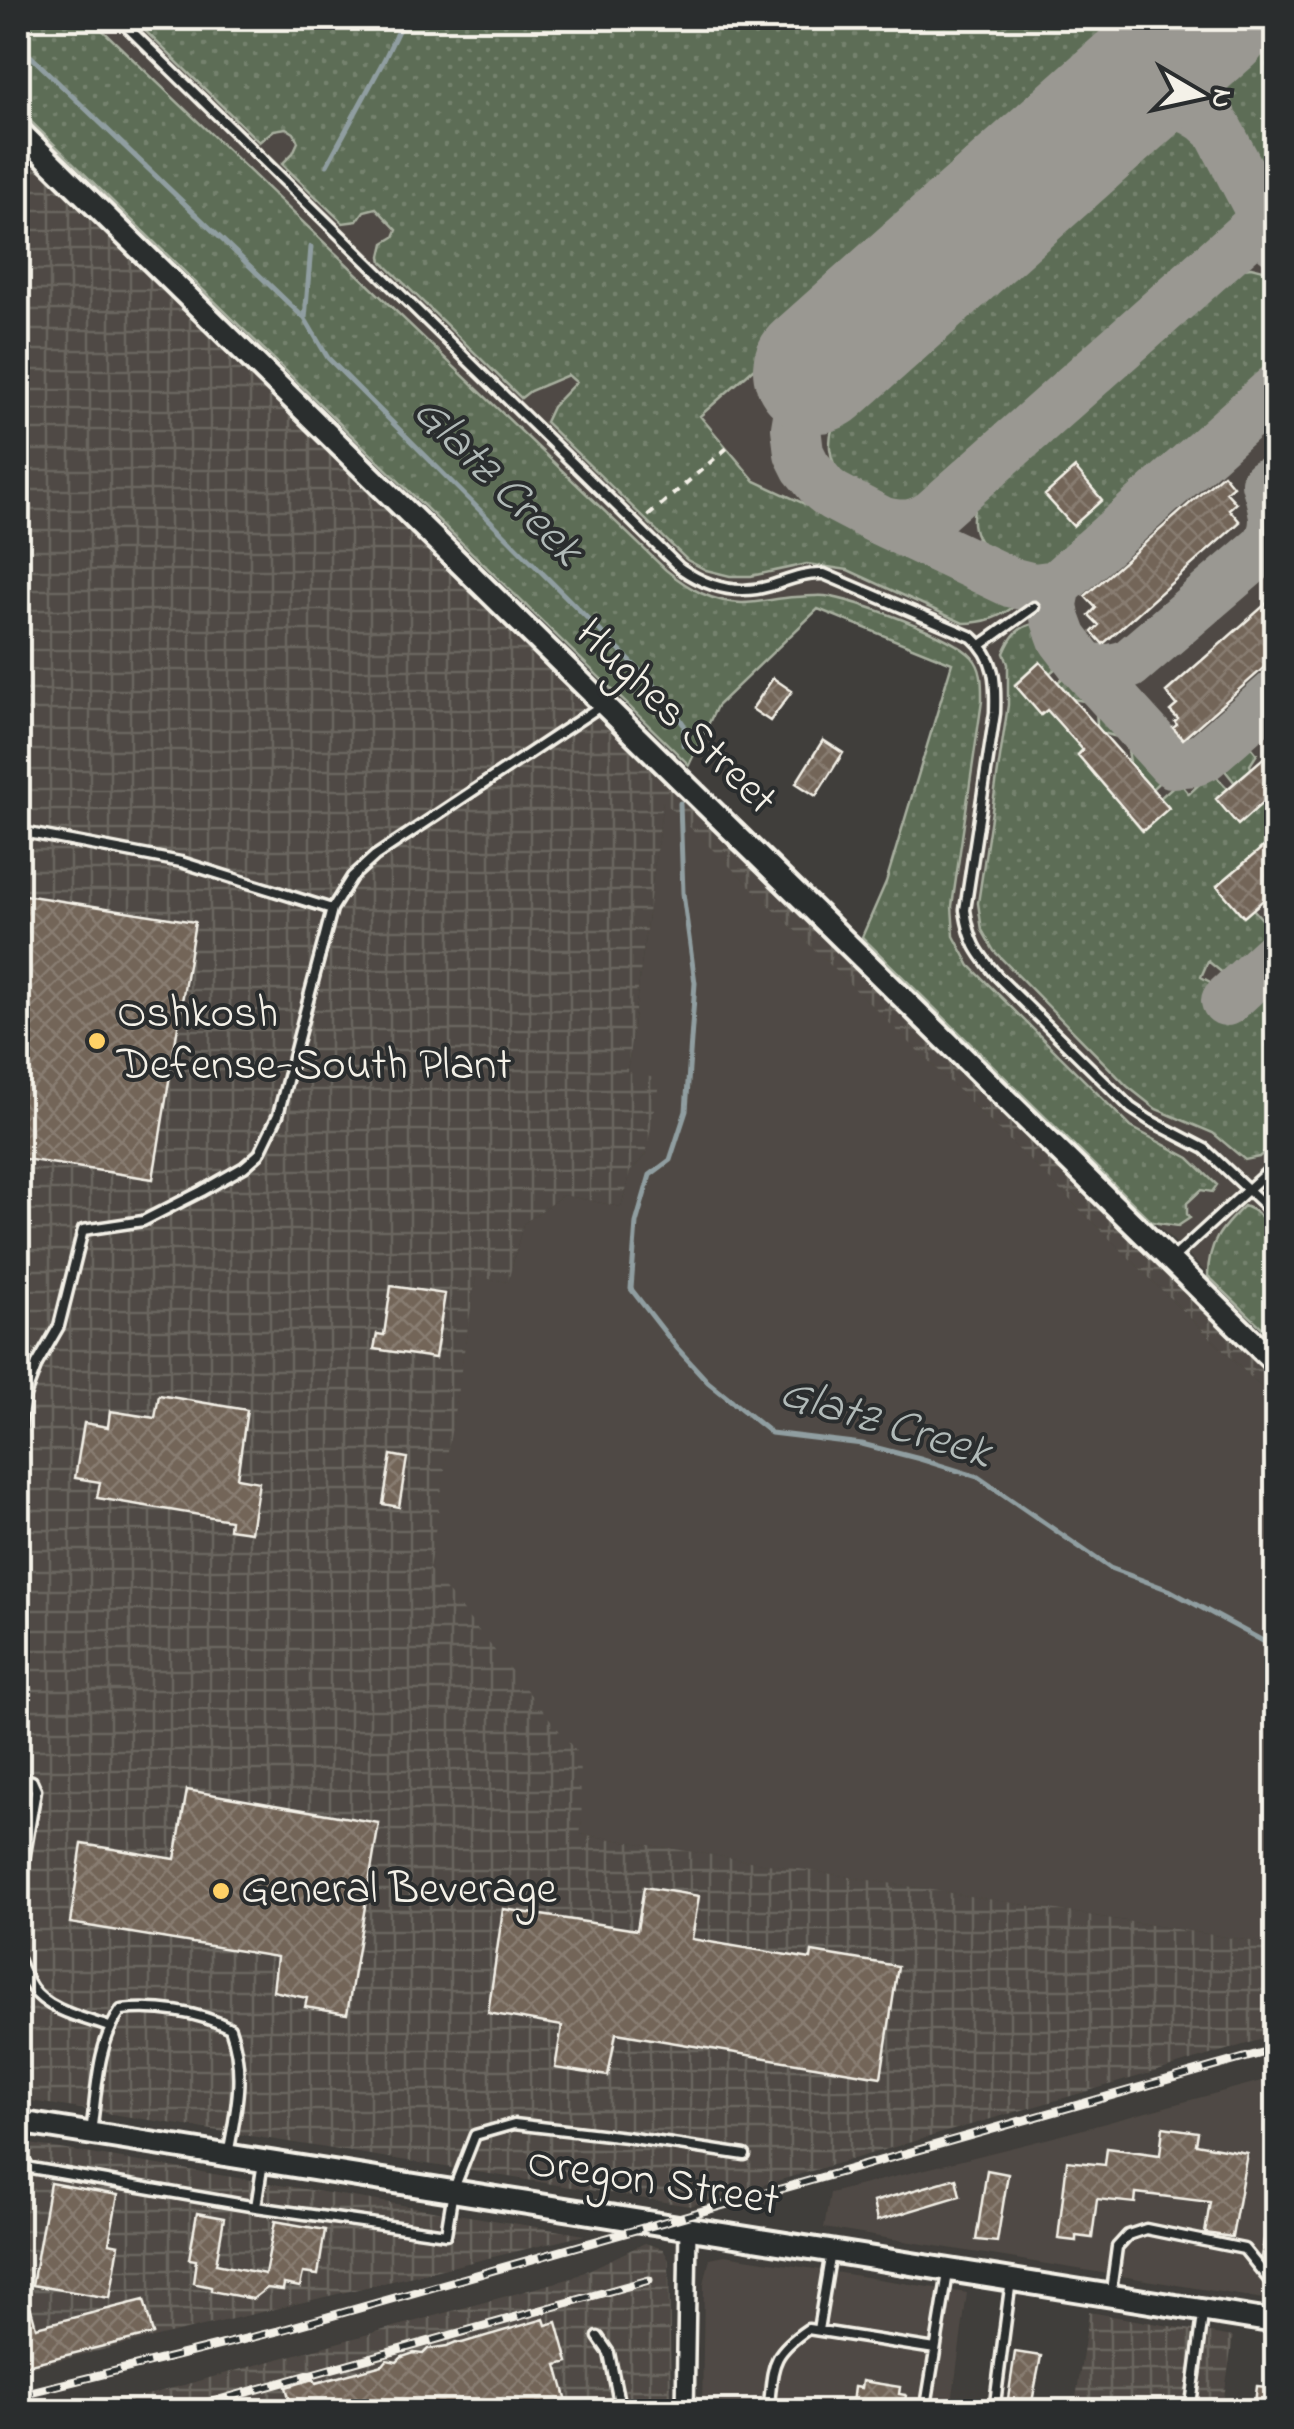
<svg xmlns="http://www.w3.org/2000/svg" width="1294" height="2429" font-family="'Indie Flower',sans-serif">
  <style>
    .built { fill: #4f4a44 }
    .industrial { fill: url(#industrial-grid) }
    .grass { fill: url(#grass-dots); stroke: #a8af9f; stroke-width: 2.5 }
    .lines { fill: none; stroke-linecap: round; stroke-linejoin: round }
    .stream { stroke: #909ea1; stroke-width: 5 }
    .taxiway { stroke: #9a9892; stroke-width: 50 }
    .runway { stroke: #9a9892; stroke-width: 128 }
    .building { fill: url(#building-cross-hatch); stroke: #f4f1e8; stroke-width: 2.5 }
    .service-casing { stroke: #f4f1e8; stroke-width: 15 }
    .minor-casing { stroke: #f4f1e8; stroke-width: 22 }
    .tertiary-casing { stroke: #f4f1e8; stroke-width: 28 }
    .path { stroke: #f4f1e8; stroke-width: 4; stroke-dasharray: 8 8; stroke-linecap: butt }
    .service { stroke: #2a2d2e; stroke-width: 8 }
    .minor { stroke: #2a2d2e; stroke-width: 15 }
    .tertiary { stroke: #2a2d2e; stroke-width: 20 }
    .rail-casing { stroke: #f4f1e8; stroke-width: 9 }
    .rail { stroke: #2a2d2e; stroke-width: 5; stroke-dasharray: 15; stroke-linecap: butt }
    .poi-dot { fill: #ffd166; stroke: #2a2d2e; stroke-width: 4 }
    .labels { text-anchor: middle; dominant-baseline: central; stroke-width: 8; stroke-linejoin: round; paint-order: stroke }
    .street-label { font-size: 45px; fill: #f4f1e8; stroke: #2a2d2e }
    .poi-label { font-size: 45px; fill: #f4f1e8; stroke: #2a2d2e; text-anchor: start }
    .water-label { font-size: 48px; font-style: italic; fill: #b1bab8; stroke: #2a2d2e }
  </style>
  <defs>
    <pattern id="industrial-grid" width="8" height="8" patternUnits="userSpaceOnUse" patternTransform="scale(2.5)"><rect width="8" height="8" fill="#4f4a44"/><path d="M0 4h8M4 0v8" fill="none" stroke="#69655f"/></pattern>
    <pattern id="grass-dots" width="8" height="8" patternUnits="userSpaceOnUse" patternTransform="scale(2.5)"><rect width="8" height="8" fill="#5d6d56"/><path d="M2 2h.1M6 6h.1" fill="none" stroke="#75826e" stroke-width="1.8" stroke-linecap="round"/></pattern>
    <pattern id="building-cross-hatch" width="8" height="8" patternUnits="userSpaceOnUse" patternTransform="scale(2.5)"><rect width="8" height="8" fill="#736559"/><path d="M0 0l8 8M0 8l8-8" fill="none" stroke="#887c71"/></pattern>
  </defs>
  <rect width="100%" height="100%" fill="#403e3b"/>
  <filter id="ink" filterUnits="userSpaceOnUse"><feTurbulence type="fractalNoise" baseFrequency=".01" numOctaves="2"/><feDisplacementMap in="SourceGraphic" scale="20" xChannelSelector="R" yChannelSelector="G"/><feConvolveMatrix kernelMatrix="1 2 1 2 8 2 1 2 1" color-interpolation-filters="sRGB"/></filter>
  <g filter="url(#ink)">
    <path class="built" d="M18 18H1276V1341L862 937 886 882 952 663 818 609 717 706 689 765 18 109Z
      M663 800 1276 1402V1945L579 1834 582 1821 428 1570 476 1276 508 1282 523 1224 563 1195 621 1207 630 1172 646 1154 627 1073Z
      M1276 2077V2301L824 2228 830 2193 1050 2138Z
      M725 2255 967 2293 951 2411 702 2412 704 2284 710 2258Z"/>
    <path class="industrial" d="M18 146 737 849 1276 1381V1402L663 801 627 1072 660 1079 646 1154 630 1172 621 1207 563 1195 523 1224 508 1282 476 1277 429 1569 579 1755 582 1821 580 1834 1276 1945V2035L1154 2072 690 2206 18 2099Z
      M18 2142 585 2235 18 2370Z
      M645 2243 663 2249 669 2260 671 2411 86 2412 572 2278Z
      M1089 2312 1233 2337 1222 2411 1074 2412Z"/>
    <path class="grass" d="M18 18H90L666 570C689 589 712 602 742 603 759 603 777 598 795 597 805 597 816 595 825 596 856 600 952 635 972 657 983 669 982 686 982 701L952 906 954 936 970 966 1131 1127 1189 1158 1217 1185 1212 1192 1201 1190 1187 1203V1214L1190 1218 1178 1226 1152 1222 862 937 886 882 952 663 818 609 717 706 689 765 18 109Z
      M132 18H1149L700 416 755 481 1019 603C1001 617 985 623 963 623L848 570 807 564 751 576H730L706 570 687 560 545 422 552 407 576 382 568 375 530 391 521 398 382 262 381 256 384 243 394 237 397 230 376 208 364 211 357 221 343 223 282 164 293 153 298 142 294 133 286 128 274 130 259 142Z
      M1276 18V167C1255 161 1249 148 1238 129 1203 69 1231 57 1276 18Z
      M1173 123C1179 123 1184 122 1189 124 1212 133 1241 189 1236 212 1234 221 1230 226 1225 233L928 498C919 503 908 508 897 508 889 508 882 504 875 501 851 490 833 476 830 448 829 431 836 417 843 402L1147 132Z
      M1251 267 1267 271 1276 278V376L1067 560C1053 565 1035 570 1020 568 1012 567 1005 562 998 558 971 542 966 517 982 491L1221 278 1237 269Z
      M1038 623 1068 658 1050 673 1040 662 1015 684 1041 714 1067 692 1058 682 1076 666 1100 691 1089 702 1073 699 1054 716 1077 743 1097 725 1096 709 1107 700 1131 728 1121 738 1103 733 1078 754 1104 785 1130 762 1127 745 1138 735 1170 772 1152 789 1142 778 1117 800 1142 831 1169 808 1160 798 1179 781 1189 794 1212 772 1228 789 1217 798 1246 773 1235 783 1219 763 1246 740 1257 754 1250 765 1251 768 1273 794 1276 792V835L1260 849 1276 870V915L1264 900 1273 891 1218 886 1243 917 1253 909 1276 935 1232 974 1225 975 1208 961 1201 977 1218 986 1211 994 1232 1015 1276 976V1142L1259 1157 1245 1160 1213 1133 1156 1109 1127 1086 994 951 982 930 978 903 1008 705V664L1004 653C1011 636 1018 626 1038 623Z
      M1244 1206C1258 1211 1268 1222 1276 1233V1341L1208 1276C1208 1243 1221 1228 1244 1206Z"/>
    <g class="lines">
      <path class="stream" d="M18 44 304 318
        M327 165 384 60 404 18
        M311 247 305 319 328 358 664 695 684 725 683 745
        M680 803 683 893 695 983 686 1111 670 1160 650 1175 636 1223 631 1289 677 1348 708 1382 771 1433 862 1444 920 1459 978 1477 1110 1568 1169 1590 1276 1648"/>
      <path class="taxiway" d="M1164 59 1218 130 1276 241
        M1107 110C1148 103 1182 94 1214 126
        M1211 116C1194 83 1199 50 1215 18
        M817 369 801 399 796 428 799 453 806 467 824 489 833 496 881 521 1010 582 1034 588 1057 585
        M1276 389 1057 585 1053 604 1055 617 1063 639 1083 665 1172 763 1195 761 1205 756 1276 694
        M881 521C902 527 916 526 933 514L1276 209
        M1083 665C1100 671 1112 670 1129 664L1263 549C1281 529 1273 507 1266 483
        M1226 1001 1276 955"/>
      <path class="runway" d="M817 369 1211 18"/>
    </g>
    <path class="building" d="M1075 468 1102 500 1073 526 1045 495Z
      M1223 474 1233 486 1226 492 1236 503 1229 509 1240 522 1103 644 1092 632 1099 625 1089 615 1096 608 1085 596Z
      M1276 595V657L1183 739 1173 728 1177 725 1175 722 1178 719 1170 711 1177 705 1166 692Z
      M1040 662 1169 808 1143 831 1078 755 1083 750 1047 710 1041 715 1015 685Z
      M773 678 792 691 770 721 752 709Z
      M823 740 843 753 816 796 796 783Z
      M1276 747V791L1238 825 1216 799Z
      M1276 836V889L1244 917 1217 886Z
      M18 894 195 922 153 1179 18 1158Z
      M391 1286 445 1294 435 1358 374 1349 377 1334 384 1335Z
      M159 1395 247 1410 237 1478 259 1482 251 1532 229 1529 230 1520 97 1498 100 1482 75 1478 84 1423 108 1427 110 1411 155 1418Z
      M391 1455 407 1458 399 1507 383 1504Z
      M187 1790 379 1823 347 2014 305 2007 307 1998 273 1991 277 1957 70 1923 82 1844 175 1859Z
      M644 1887 699 1896 692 1939 811 1959 812 1952 898 1966 881 2077 616 2033 608 2076 555 2068 562 2026 488 2013 503 1909 637 1930Z
      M1163 2127 1198 2132 1196 2144 1247 2153 1232 2237 1205 2233 1210 2202 1136 2193 1135 2203 1097 2199 1092 2238 1076 2236V2241L1058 2239 1067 2161 1105 2165 1107 2148 1160 2155Z
      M987 2170 1008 2174 997 2242 976 2240Z
      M956 2178 960 2196 877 2221 873 2202Z
      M50 2183 118 2195 109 2243 119 2245 110 2298 32 2285Z
      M197 2213 224 2218 216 2264 265 2274 275 2221 325 2230 318 2275 303 2273 300 2287 284 2284 283 2290 267 2288 253 2299 211 2291V2287L193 2283 196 2260 189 2259Z
      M1268 2216H1276V2269L1269 2268 1261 2258Z
      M144 2300 153 2334 18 2367V2313L31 2309 36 2327Z
      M544 2319 546 2325 557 2322 568 2362 557 2365 570 2412H293L286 2387 314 2379 316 2383 383 2365 387 2360 397 2362 402 2357 414 2353 423 2354 428 2349 447 2346 456 2342 462 2343Z
      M1015 2352 1041 2356 1032 2402 1008 2399Z
      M862 2381 900 2387 899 2394 906 2395 903 2412H851L854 2387 861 2388Z
      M1257 2386 1276 2388V2412H1254Z"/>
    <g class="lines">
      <g class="service-casing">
        <path id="service" d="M118 18 680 568C707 587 736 596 770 586 789 580 804 573 824 574L972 637C996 658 996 683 995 713L965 910C970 942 976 951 997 976L1131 1108 1149 1120 1205 1149 1276 1216
          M981 645 1034 607
          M18 831 181 862 332 909 352 877 375 856 602 705
          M1171 1260 1276 1164
          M18 1445 25 1396 37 1364 59 1326 83 1230 143 1221 202 1191 244 1167 259 1154 278 1115 332 909
          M18 1777 32 1781 36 1790 18 1895
          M18 1959C22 1969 26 1979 32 1988 48 2011 84 2018 109 2027
          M91 2133C97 2092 96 2045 121 2010 156 2006 199 2012 230 2028 246 2073 236 2110 228 2155
          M18 2159 31 2168 256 2207 446 2234 453 2191 475 2135 514 2124 626 2137 745 2155
          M256 2207 263 2162
          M1111 2291 1117 2247 1128 2235 1146 2229 1244 2249 1274 2286 1276 2295 1273 2319
          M818 2330 831 2252
          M598 2337 609 2353 621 2412
          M994 2411 1011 2280
          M768 2412C774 2367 768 2356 808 2329L935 2349
          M925 2412 948 2273
          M1190 2412 1203 2315"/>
      </g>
      <g class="minor-casing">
        <path id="minor" d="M685 2412 688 2229"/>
      </g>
      <g class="tertiary-casing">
        <path id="tertiary" d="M18 130 1276 1364
          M18 2122 1276 2322"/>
      </g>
      <path class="path" d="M648 516 727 448"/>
      <use href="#service" class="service"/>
      <use href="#minor" class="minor"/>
      <use href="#tertiary" class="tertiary"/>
      <g class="rail-casing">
        <path id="rail" d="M18 2395 278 2331 1276 2049
          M171 2412 219 2400 649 2280"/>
      </g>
      <use href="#rail" class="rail"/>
    </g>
  </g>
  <g class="poi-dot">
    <circle cx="97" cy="1041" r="10"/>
    <circle cx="221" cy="1891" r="10"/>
  </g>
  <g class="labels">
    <g class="street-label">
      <text transform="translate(675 718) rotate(44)">Hughes Street</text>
      <text transform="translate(653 2183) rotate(9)">Oregon Street</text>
    </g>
    <g class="poi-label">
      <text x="117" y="1015">Oshkosh<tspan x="117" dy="52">Defense-South Plant</tspan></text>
      <text x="241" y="1891">General Beverage</text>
    </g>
    <g class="water-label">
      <text transform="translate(497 482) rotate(45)">Glatz Creek</text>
      <text transform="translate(885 1424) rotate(17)">Glatz Creek</text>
    </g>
  </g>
  <rect width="1294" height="2429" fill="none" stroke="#2a2d2e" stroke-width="60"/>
  <rect x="30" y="30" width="1234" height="2369" fill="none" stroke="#f4f1e8" stroke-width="4" filter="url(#ink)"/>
  <g transform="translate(1199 95) rotate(99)" stroke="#2a2d2e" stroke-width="8" paint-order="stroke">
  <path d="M0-8L18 38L0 25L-18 38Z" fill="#f4f1e8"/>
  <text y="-15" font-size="28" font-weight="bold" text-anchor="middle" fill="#f4f1e8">N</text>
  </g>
</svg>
